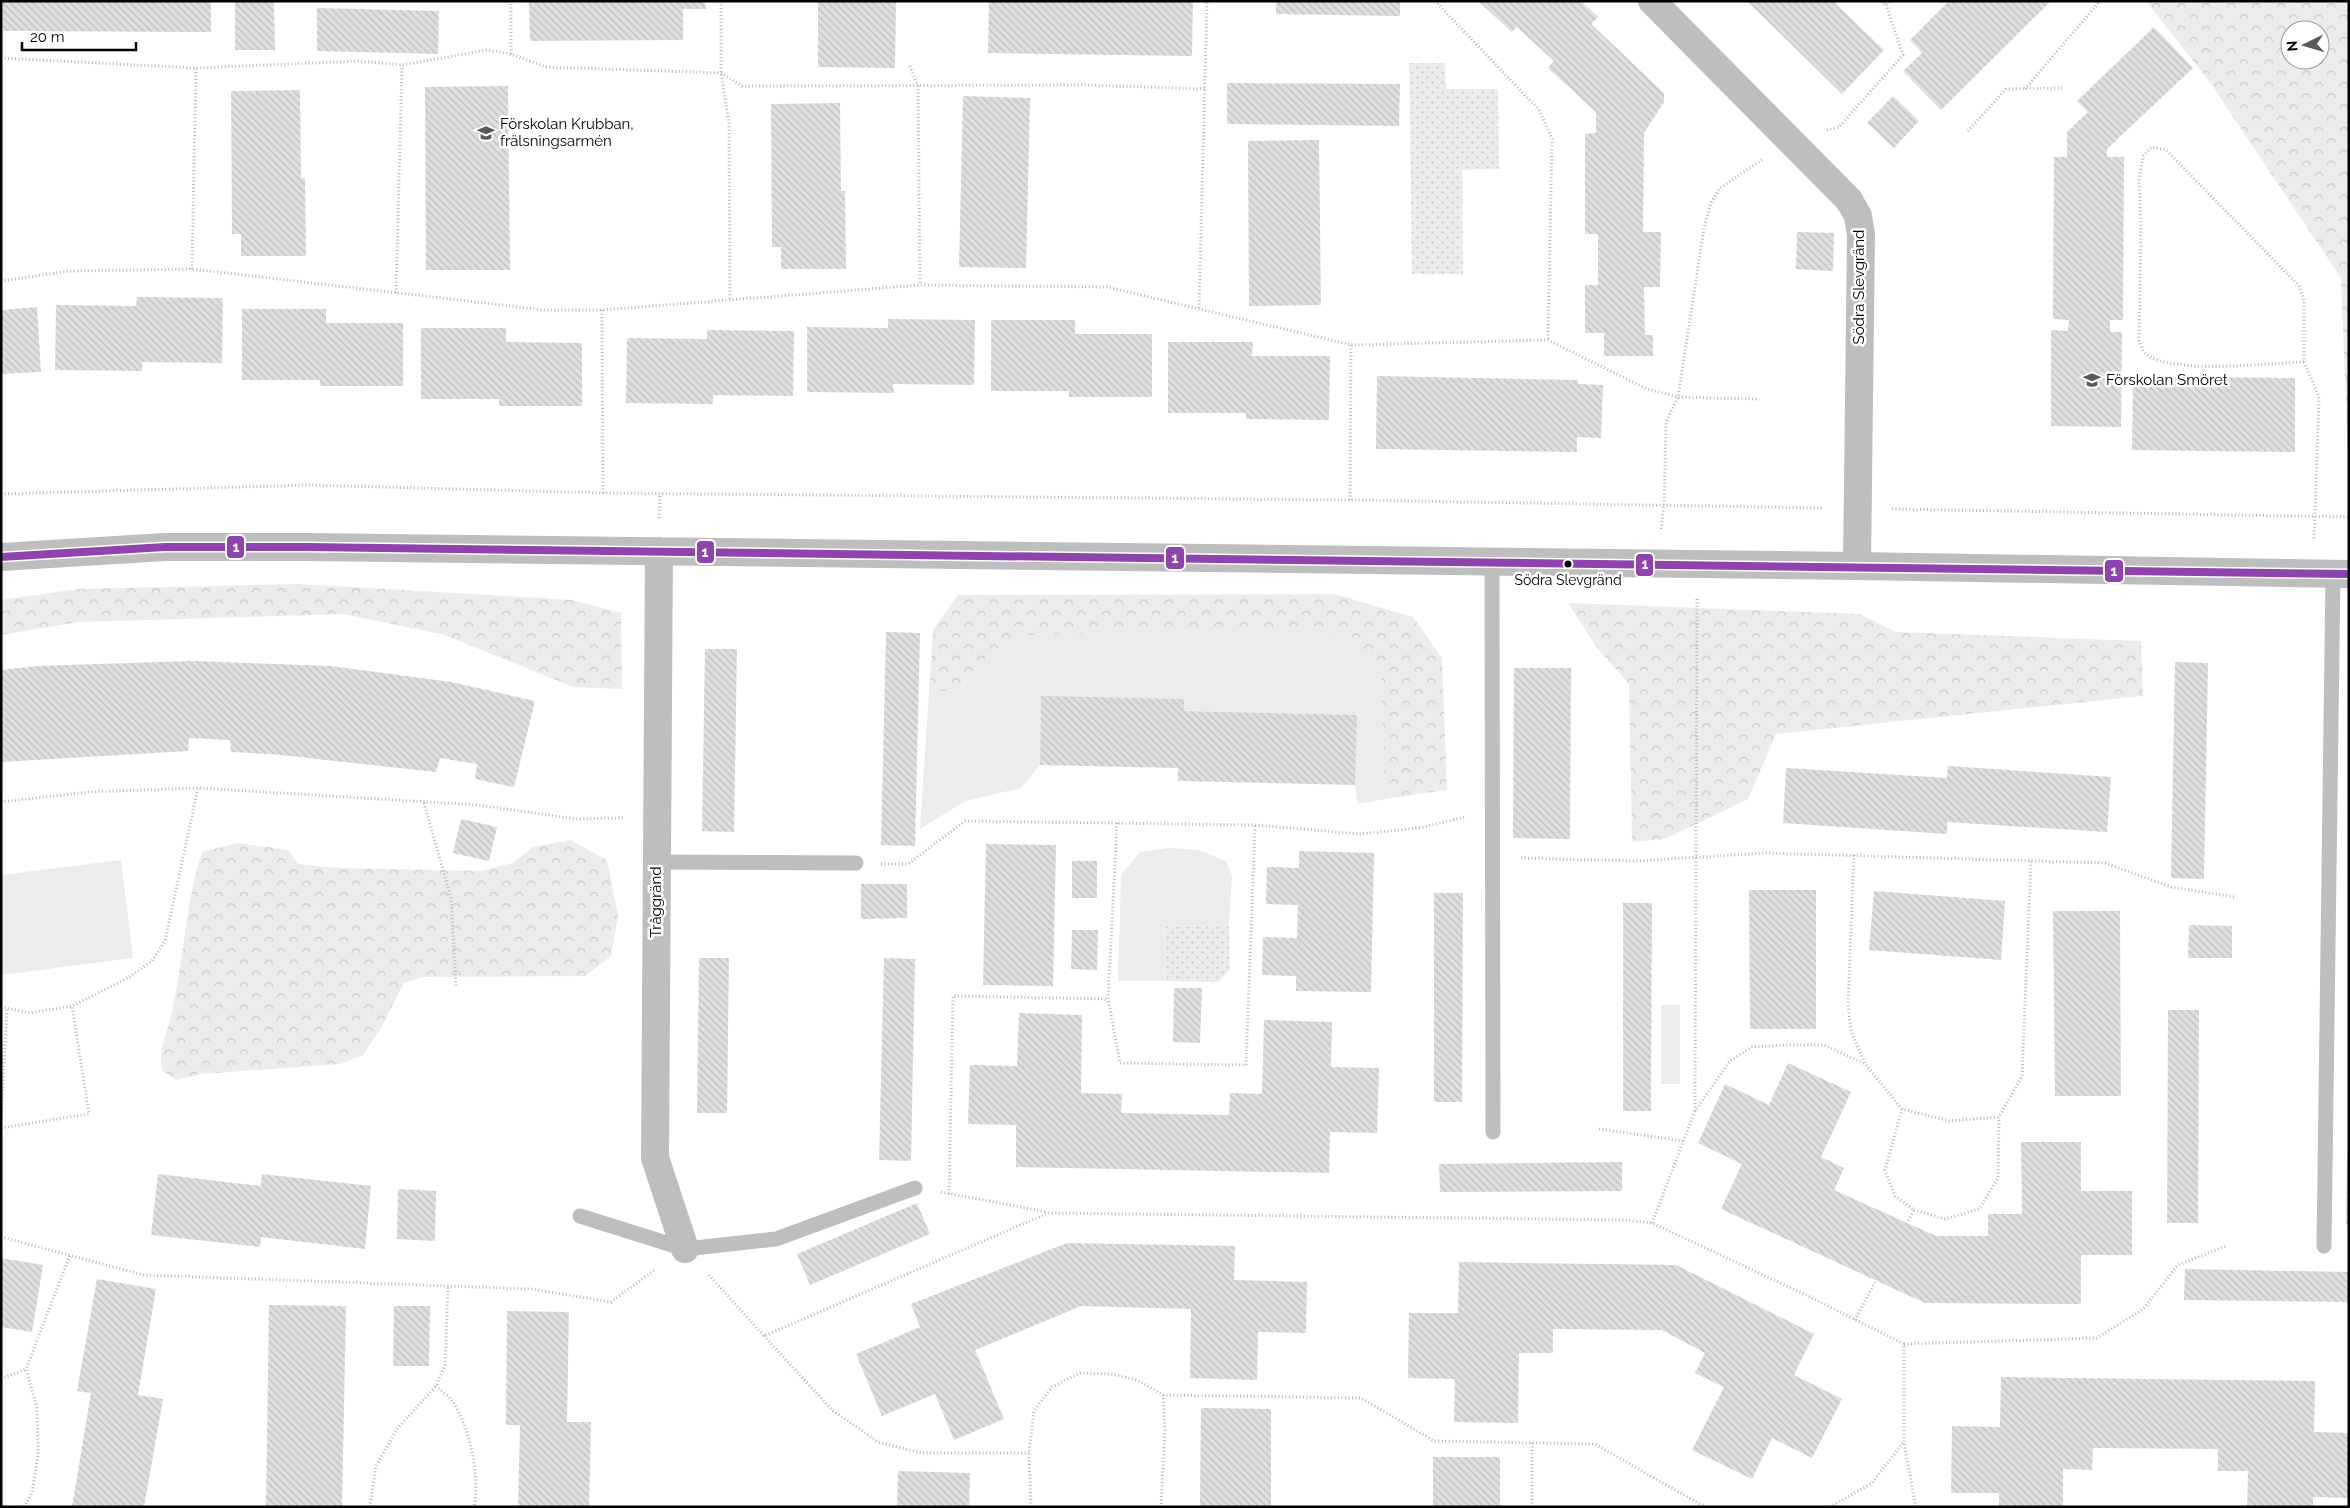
<svg xmlns="http://www.w3.org/2000/svg" width="2350" height="1508" font-family="Raleway,sans-serif">
  <style>
    .grass { fill: #ececec }
    .forest { fill: url(#forest-crowns); fill-rule: evenodd }
    .park { fill: url(#park-dots) }
    .building { fill: url(#building-back-hatch) }
    .lines { fill: none; stroke-linecap: round; stroke-linejoin: round }
    .path { stroke: #b9b9b9; stroke-width: 3; stroke-dasharray: 1 2.5; stroke-linecap: butt }
    .service { stroke: #bebebe; stroke-width: 15 }
    .minor { stroke: #bebebe; stroke-width: 28 }
    .bus-1-casing { stroke: #fff; stroke-width: 11 }
    .bus-1 { stroke: #8e44ad; stroke-width: 8 }
    .bus-dot { fill: #000; stroke: #fff; stroke-width: 2 }
    .labels { text-anchor: middle; dominant-baseline: central; stroke-width: 5; stroke-linejoin: round; paint-order: stroke }
    .bus-label { font-size: 14px; fill: #000; stroke: #fff }
    .poi-label { font-size: 15px; fill: #000; stroke: #fff; text-anchor: start }
    .street-label { font-size: 15px; fill: #000; stroke: #fff }
    .line-badge { stroke: #fff; stroke-width: 2 }
    .badge-label { font-size: 14px; text-anchor: middle; font-weight: bold; fill: #fff }
  </style>
  <defs>
    <pattern id="forest-crowns" width="20" height="18" patternUnits="userSpaceOnUse" patternTransform="scale(1.25)"><rect width="20" height="18" fill="#ececec"/><path d="M2 6a3 3 0 1 1 6 0M12 15a3 3 0 1 1 6 0" fill="none" stroke="#c9c9c9"/></pattern>
    <pattern id="park-dots" width="8" height="8" patternUnits="userSpaceOnUse" patternTransform="scale(1.25)"><rect width="8" height="8" fill="#ececec"/><path d="M2 2h.1M6 6h.1" fill="none" stroke="#c9c9c9" stroke-width="1.8" stroke-linecap="round"/></pattern>
    <pattern id="building-back-hatch" width="6" height="6" patternUnits="userSpaceOnUse" patternTransform="scale(1.25)"><rect width="6" height="6" fill="#dfdfdf"/><path d="M-1 5l2 2M0 0l6 6M5-1l2 2" fill="none" stroke="#bebebe"/></pattern>
  </defs>
  <rect width="100%" height="100%" fill="#fff"/>
  <path class="grass" d="M1323 626 1381 671 1385 799 1358 804 1355 785 1356 715 1184 711V699L1041 697 1040 765 1021 788 965 801 920 829 929 692 958 690 991 652 1028 635 1210 631Z
    M1168 848 1199 850 1226 861 1232 876 1229 926 1164 927 1166 981H1118L1121 875 1140 852Z
    M121 860 133 958 1 975V875Z
    M1661 1005H1680V1084H1661Z"/>
  <path class="forest" d="M2146 1H2349V483L2341 278 2209 81ZM2290 30H2320V60H2290Z
    M299 584 572 600 621 613 622 689 573 687 445 635 344 614 79 622 1 635V600L79 589Z
    M1334 594 1413 617 1442 658 1447 790 1385 799 1381 671 1323 626 1210 631 1028 635 991 652 958 690 929 692 933 630 958 595Z
    M1568 603 1860 614 1896 632 2141 641 2143 696 1776 734 1748 799 1665 839 1632 842 1629 684 1598 649Z
    M570 840 607 860 618 916 611 956 585 976 423 977 404 983 381 1028 363 1055 340 1064 201 1074 176 1080 162 1070C158 1044 169 1032 173 1007 184 955 186 902 202 852L237 843 288 850 298 864 336 868 481 871 513 863 533 847Z"/>
  <path class="park" d="M1409 63H1445L1446 89H1498L1499 169 1462 170 1463 274H1412Z
    M1229 926 1230 969 1219 982 1166 981 1164 927Z"/>
  <path class="building" d="M3 1H211V32L3 31Z
    M235 1H274L275 50H235Z
    M529 1H705L706 9H683V40L530 41Z
    M818 1H896L895 68 818 67Z
    M989 1H1193L1192 56 988 53Z
    M1276 1H1400V16L1276 14Z
    M1478 1H1581L1598 17 1591 24 1664 93V102L1644 133 1643 232H1661L1660 287H1644L1645 335H1653V356H1604V333H1585V285H1598V234H1585V134L1596 133V112L1548 68 1554 61 1517 27 1512 32Z
    M1747 1H1833L1884 50 1842 94Z
    M1949 1H2051L1941 110 1903 71 1922 53 1910 40Z
    M317 8 439 11 438 54 317 51Z
    M2154 27 2193 68 2107 149V157H2124L2123 320H2110V332H2122L2121 427 2051 426V330L2068 331 2069 320 2053 319 2054 157H2067V132L2088 112 2077 101Z
    M1227 83 1400 84 1399 126 1227 124Z
    M508 86 510 270H426L425 87Z
    M300 90 301 178H305L306 256H241V234H232L231 91Z
    M963 96 1030 98 1026 268 959 267Z
    M1893 96 1919 121 1894 148 1867 123Z
    M840 103 841 191H845L846 269H781V247H772L771 104Z
    M1319 140 1321 305 1249 306 1248 141Z
    M1797 232 1834 233 1833 271 1796 269Z
    M137 297 223 298 222 363 142 362V371L55 370 56 305 136 306Z
    M37 307 41 372 1 374V310Z
    M242 309H326V323H403V386H320V380H242Z
    M888 319 975 320 974 385 893 384 894 393 807 392V327L888 328Z
    M991 320H1075V334H1152V397H1069V391H991Z
    M421 328H506V342L582 343V406H499V399H421Z
    M707 330 794 331 793 396 713 395V404L626 403 627 338 707 339Z
    M1168 342H1253L1252 356H1330L1329 420 1246 419V413H1168Z
    M1377 376 1578 380V384L1603 385 1601 438 1577 437V452L1376 449Z
    M2133 376 2295 378V452L2132 450Z
    M886 632 920 633 915 846 881 845Z
    M705 649H737L734 832 702 831Z
    M192 661 331 666 451 682 535 701 514 787 475 779 477 764 440 758 436 772 271 754 231 752 230 740 189 738 188 751 1 762V670L37 666Z
    M2175 662 2208 663 2204 879 2171 878Z
    M1514 668H1571L1570 839 1513 838Z
    M1041 696 1184 699V711L1357 715 1355 785 1178 781V768L1040 765Z
    M1948 766 2111 777 2107 832 1947 822V834L1783 823 1786 768 1947 778Z
    M461 819 497 827 489 861 453 853Z
    M986 844 1056 845 1053 986 983 985Z
    M1299 851 1374 853 1371 992 1296 991V976L1262 975 1263 937 1297 938 1298 905 1266 904 1267 867 1299 868Z
    M1072 861H1097V898H1072Z
    M861 884H907V918L861 919Z
    M1749 890H1816V1029H1750Z
    M1874 891 2005 901 2001 960 1869 950Z
    M1434 893H1463L1462 1102H1434Z
    M1623 903H1652L1651 1111H1623Z
    M2053 911H2120L2121 1096H2055Z
    M2189 925 2232 926V958H2188Z
    M1072 930H1098L1097 970 1071 969Z
    M699 958H729L727 1113H697Z
    M884 958 915 959 911 1161 879 1160Z
    M1174 988H1202L1200 1043 1173 1042Z
    M2168 1010H2199L2198 1223H2167Z
    M1019 1013 1082 1015 1081 1093 1122 1094 1121 1113 1229 1115 1230 1093 1262 1094 1264 1020 1332 1022 1331 1067 1379 1068 1377 1133 1330 1132 1329 1173 1016 1167V1125L968 1124 970 1065 1017 1066Z
    M1788 1063 1851 1092 1821 1157 1844 1168 1834 1190 1936 1236H1988V1214H2022L2021 1142H2081V1191H2132V1255H2081V1304L1925 1303 1721 1209 1742 1164 1698 1143 1725 1084 1769 1105Z
    M2347 1158H2349V1225H2346Z
    M1622 1162V1191L1440 1192 1439 1164Z
    M158 1174 261 1186 262 1174 371 1186 365 1249 261 1237 260 1247 151 1235Z
    M398 1189 436 1191 435 1241 397 1239Z
    M917 1203 930 1234 810 1285 797 1254Z
    M1067 1243 1235 1246 1234 1280 1307 1282 1306 1333 1258 1332 1257 1380 1190 1378 1191 1309 1081 1306 975 1350 1004 1419 954 1440 935 1394 882 1416 856 1354 920 1327 911 1304Z
    M1 1258 43 1265 32 1332 1 1327Z
    M1459 1262 1676 1265 1814 1334 1794 1375 1842 1399 1812 1458 1772 1438 1752 1479 1692 1450 1724 1387 1695 1373 1705 1353 1662 1330 1553 1329V1353H1519L1518 1423 1454 1422 1455 1379 1408 1378 1409 1313H1458Z
    M2185 1269 2349 1272V1302L2184 1300Z
    M97 1279 156 1289 138 1395 163 1399 144 1507H72L91 1393 77 1391Z
    M269 1305 346 1306 342 1507H266Z
    M394 1306H430L429 1366H393Z
    M507 1311 569 1312 567 1422H591L589 1507H518L520 1425H506Z
    M2001 1377 2315 1381 2314 1432 2349 1433V1498L2313 1497V1507H2247L2248 1471H2218V1449L2093 1448 2092 1470 2063 1469V1507H1999V1493H1951L1952 1426 2000 1427Z
    M1201 1408 1271 1409V1507H1200Z
    M1433 1457H1500V1507H1433Z
    M898 1471 970 1473 969 1507H897Z"/>
  <g class="lines">
    <path class="path" d="M721 1V73L729 123 730 300
      M1435 1 1539 110 1552 139 1548 340
      M1881 1 1886 5 1890 1
      M511 54V1
      M1 58 196 68 359 61 402 65 487 50 511 54 546 67 721 73 742 86 1088 85 1205 89
      M910 66 918 86 920 285
      M2025 89 2100 1
      M1827 130 1839 127 1903 55 1886 5
      M1968 131 2006 89 2062 88
      M192 269 196 68
      M1 281 70 271 192 269 545 310H602L920 285 1107 287 1351 345 1548 340 1647 389 1678 397 1757 399
      M396 293 402 65
      M1199 308 1207 1
      M602 310 603 493
      M2304 362C2270 363 2171 375 2146 354 2143 352 2141 345 2139 341L2141 229 2139 180 2143 156 2152 147 2166 150 2299 286 2304 300V362L2319 397 2314 540
      M1 494 309 485 603 493 1350 500 1823 508
      M1350 500 1351 345
      M1892 509 2349 517
      M659 518 660 494
      M1661 529 1664 506 1666 422 1678 397 1704 228 1711 203 1720 188 1763 159
      M1 802 89 792 198 788 478 805 576 819 623 818
      M424 803 451 898 456 986
      M1117 823 1108 999 1120 1063 1246 1065 1255 825
      M1854 855 1848 1004 1851 1031 1865 1064 1902 1109 1950 1121 1999 1117 2022 1076 2031 860
      M1521 858 1635 861 1765 853 2105 863 2171 887 2235 897
      M881 864H908L965 821 1255 825 1360 834 1419 828 1466 817
      M1 1007 30 1013 72 1006 128 978 152 961 165 941 198 788
      M1902 1109 1885 1170 1895 1196 1914 1210 1907 1223
      M1695 1111 1697 597
      M1 1119 7 1008
      M1 1128 89 1114 72 1006
      M1599 1129 1684 1141
      M941 1192 1047 1212
      M949 1194 953 996 1108 999
      M1914 1210 1945 1219 1979 1209 1998 1178 1999 1117
      M1652 1223 1695 1111 1730 1061 1752 1047 1785 1045H1824L1865 1064
      M1 1237 144 1275 531 1289 611 1302 656 1269
      M709 1275 764 1336 1048 1213 1623 1220 1652 1223 1806 1295 1904 1344V1443L1916 1507
      M1855 1320 1876 1280
      M764 1336 832 1410 878 1442 921 1453H1029
      M1904 1344 2097 1338 2143 1309 2178 1265 2226 1246
      M1 1379 26 1369
      M436 1386C441 1391 449 1396 453 1402 470 1428 480 1476 474 1507
      M1163 1395 1361 1398 1434 1441 1595 1444 1705 1507
      M1532 1443V1507
      M24 1507 32 1493 38 1455 37 1408 26 1369 70 1255
      M370 1507 376 1466 397 1429 436 1386 445 1365 448 1286
      M1031 1507 1029 1453 1034 1411 1052 1387 1080 1373 1111 1374 1137 1380 1163 1395 1165 1429 1161 1507
      M1830 1507 1872 1483 1903 1443"/>
    <path class="service" d="M1492 562 1493 1132
      M657 862 856 863
      M580 1216 685 1249 776 1239 915 1188
      M2324 1246 2333 574"/>
    <path class="minor" d="M1652 1 1849 200 1858 216 1861 235 1857 566
      M659 551 655 1158 685 1249
      M1 557 165 547H308L1857 566 2349 574"/>
    <g class="bus-1-casing">
      <path id="bus-1" d="M1 557 165 547H308L2349 574"/>
    </g>
    <use href="#bus-1" class="bus-1"/>
  </g>
  <defs>
    <g id="school-bare" transform="scale(1.35)"><path d="M0-5L7-2L0 1L-7-2ZM-4 1L0 2.5L4 1V4Q0 6-4 4Z" fill="#595959" stroke="#fff" stroke-width="2.5" paint-order="stroke"/></g>
  </defs>
  <g fill-rule="evenodd">
    <use href="#school-bare" x="486" y="133"/>
    <use href="#school-bare" x="2092" y="380"/>
  </g>
  <circle class="bus-dot" cx="1568" cy="564" r="4.5"/>
  <g class="labels">
    <g class="bus-label">
      <text x="1568" y="580">Södra Slevgränd</text>
    </g>
    <g class="poi-label">
      <text x="500" y="124">Förskolan Krubban,<tspan x="500" dy="17">frälsningsarmén</tspan></text>
      <text x="2106" y="380">Förskolan Smöret</text>
    </g>
    <g class="street-label">
      <text transform="translate(1859 287) rotate(-90)">Södra Slevgränd</text>
      <text transform="translate(656 902) rotate(-90)">Tråggränd</text>
    </g>
  </g>
  <g class="line-badge">
    <rect x="226" y="535" width="19" height="24" rx="5" fill="#8e44ad"/>
    <rect x="696" y="540" width="19" height="24" rx="5" fill="#8e44ad"/>
    <rect x="1165" y="546" width="20" height="24" rx="5" fill="#8e44ad"/>
    <rect x="1635" y="553" width="19" height="24" rx="5" fill="#8e44ad"/>
    <rect x="2104" y="559" width="20" height="24" rx="5" fill="#8e44ad"/>
  </g>
  <g class="badge-label">
    <text x="236" y="552">1</text>
    <text x="705" y="557">1</text>
    <text x="1175" y="563">1</text>
    <text x="1645" y="569">1</text>
    <text x="2114" y="576">1</text>
  </g>
  <rect width="2350" height="1508" fill="none" stroke="#000000" stroke-width="5"/>
  <g transform="translate(2305 45) rotate(265)"><circle r="24" fill="#ffffff" stroke="#999999"/>
  <path d="M0-4L9 19L0 12L-9 19Z" fill="#595959"/>
  <text y="-8" font-size="14" font-weight="bold" text-anchor="middle" fill="#000000">N</text>
  </g>
  <path d="M22 42v8h114v-8" fill="none" stroke="#000000" stroke-width="2.5"/>
  <text x="30" y="42" font-size="15" fill="#000000" stroke="#ffffff" stroke-width="4" paint-order="stroke">20 m</text>
</svg>
